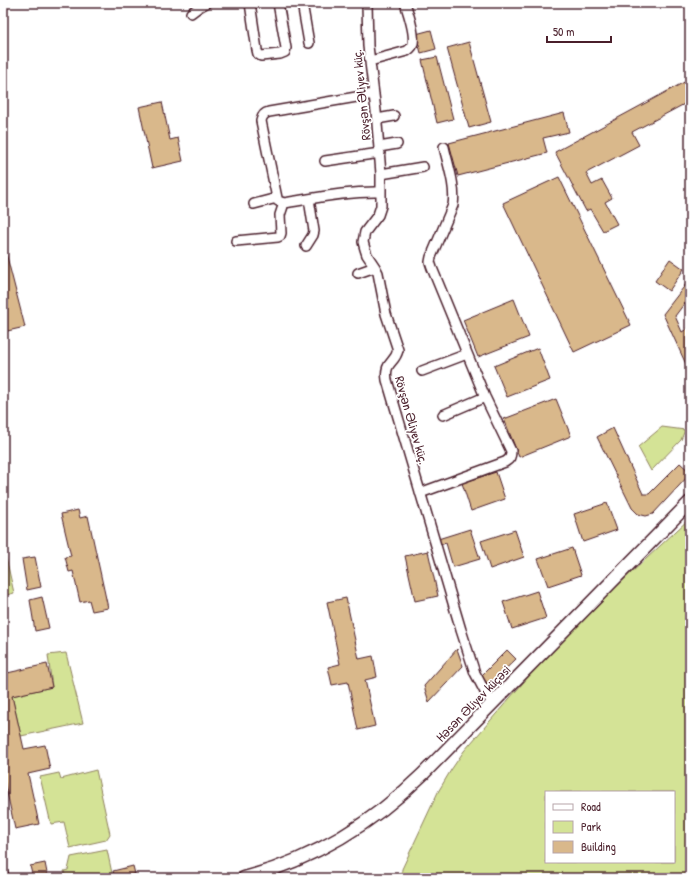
<svg xmlns="http://www.w3.org/2000/svg" width="693" height="881" font-family="'Patrick Hand',sans-serif">
  <style>
    .green { fill: #d4e396; stroke: #8f8160; fill-rule: evenodd }
    .building { fill: #d9b88b; stroke: #4a1f2b }
    .lines { fill: none; stroke-linecap: round; stroke-linejoin: round }
    .street-casing { stroke: #4a1f2b; stroke-width: 12 }
    .secondary-casing { stroke: #4a1f2b; stroke-width: 15 }
    .street { stroke: #fff; stroke-width: 9 }
    .secondary { stroke: #fff; stroke-width: 12 }
    .labels { text-anchor: middle; dominant-baseline: central; stroke-width: 3.5; stroke-linejoin: round; paint-order: stroke }
    .street-label { font-size: 13px; fill: #4a1f2b; stroke: #fff }
  </style>
  <rect width="100%" height="100%" fill="#fff"/>
  <filter id="ink" filterUnits="userSpaceOnUse"><feTurbulence type="fractalNoise" baseFrequency=".025" numOctaves="2"/><feDisplacementMap in="SourceGraphic" scale="8" xChannelSelector="R" yChannelSelector="G"/><feConvolveMatrix kernelMatrix="1 2 1 2 8 2 1 2 1" color-interpolation-filters="sRGB"/></filter>
  <g filter="url(#ink)">
    <path class="green" d="M662 427 685 430 681 440 651 471 638 447Z
      M690 518V878H498L497 877 496 878H401L402 869 438 792 451 770 464 751 535 669 617 586ZM546 792H674V862H546Z
      M3 544 14 593 3 596Z
      M66 653 83 723 21 736 12 696 52 687 48 655Z
      M96 770 110 834 106 840 70 848 64 822 51 824 40 777 59 773 61 779Z
      M107 850 113 878H66L64 871 68 870 71 857Z"/>
    <path class="building" d="M431 30 436 49 421 53 416 34Z
      M469 42 491 122 469 128 447 48Z
      M437 57 453 119 437 123 422 60Z
      M690 79V101L632 132 639 145 586 173 592 185 602 180 612 198 605 202 617 224 603 231 590 209 586 211 555 152Z
      M162 102 170 140 178 138 183 161 152 168 139 107Z
      M564 113 569 132 543 138 547 153 458 176 449 143Z
      M559 177 631 325 574 352 503 203Z
      M3 249H5L25 327 3 332Z
      M670 259 684 269 669 291 655 281Z
      M690 279V296L675 316 682 332 690 327V343L687 344 690 350V373L663 314Z
      M514 299 529 337 478 357 463 320Z
      M538 348 550 380 507 397 494 366Z
      M556 399 571 436 519 457 504 419Z
      M613 428 643 494H649L680 463 690 472V474L653 514 646 516 638 514 632 508 597 437Z
      M496 472 505 499 471 511 462 483Z
      M607 503 617 530 583 542 574 514Z
      M78 510 80 518 88 516 108 608 92 611 89 600 80 602 73 571 69 572 65 557 71 556 61 514Z
      M470 529 480 559 453 567 446 543 440 545 438 539Z
      M515 530 524 557 490 569 481 541Z
      M572 548 581 575 548 586 538 559Z
      M428 551 438 596 415 601 405 556Z
      M35 557 41 587 27 590 22 559Z
      M537 591 546 618 512 629 503 602Z
      M42 597 49 628 35 631 30 600Z
      M346 598 359 659 373 656 377 677 365 680 375 726 358 730 348 682 332 685 328 667 340 664 327 602Z
      M457 649 463 666 429 702 424 686Z
      M507 650 516 659 489 685 481 676Z
      M47 664 52 687 12 696 24 749 45 745 50 769 28 774 39 824 15 829 4 779H3V674Z
      M45 863 48 878H19V877L32 874 30 866Z
      M133 866 135 874 119 878H115L113 871Z"/>
    <g class="lines">
      <g class="street-casing">
        <path id="street" d="M250 3 257 50 258 54 261 56 280 54 285 52 286 48 278 3
          M302 3 309 43
          M367 3 368 46 376 111 381 174V206L378 215 365 232 363 242 365 249 367 255 375 267 378 273 386 314 398 350C395 364 384 361 387 380L461 630 475 673 484 690 492 703
          M191 13 199 7 206 3
          M370 61 407 51C410 49 413 46 413 43 415 34 408 12 405 3
          M374 94 269 112C264 113 262 116 261 121L277 198 278 201 284 203C316 198 349 191 381 192
          M377 119 394 116
          M379 147 397 144
          M325 161 380 153
          M381 174 423 167
          M254 204 277 198
          M236 241 278 237 280 236 281 233 280 215 284 203
          M306 246 313 235 314 231 309 199
          M358 273 375 267
          M422 371 467 354
          M443 415 485 397
          M420 493 505 462C510 459 511 457 511 451L485 397 432 268 430 262 431 257 453 205C456 187 448 165 444 147
          M3 874 4 878"/>
      </g>
      <g class="secondary-casing">
        <path id="secondary" d="M244 878C312 860 373 823 423 774L690 502"/>
      </g>
      <use href="#street" class="street"/>
      <use href="#secondary" class="secondary"/>
    </g>
  </g>
  <g class="labels">
    <g class="street-label">
      <text transform="translate(361 95) rotate(-96)">Rövşən Əliyev küç.</text>
      <text transform="translate(412 420) rotate(74)">Rövşən Əliyev küç.</text>
      <text transform="translate(473 703) rotate(-46)">Həsən Əliyev küçəsi</text>
    </g>
  </g>
  <rect width="693" height="881" fill="none" stroke="#fff" stroke-width="16"/>
  <rect x="8" y="8" width="677" height="865" fill="none" stroke="#4a1f2b" stroke-width="1.5" filter="url(#ink)"/>
  <rect x="545" y="791" width="130" height="72" fill="#ffffff" stroke="#b7a5aa"/>
  <rect x="553" y="804" width="20" height="6" fill="#ffffff" stroke="#b7a5aa"/>
  <text x="581" y="811" font-size="12" fill="#4a1f2b">Road</text>
  <rect x="553" y="821" width="20" height="12" fill="#d4e396" stroke="#b7a5aa"/>
  <text x="581" y="831" font-size="12" fill="#4a1f2b">Park</text>
  <rect x="553" y="841" width="20" height="12" fill="#d9b88b" stroke="#b7a5aa"/>
  <text x="581" y="851" font-size="12" fill="#4a1f2b">Building</text>
  <path d="M547 36v6h64v-6" fill="none" stroke="#4a1f2b" stroke-width="2"/>
  <text x="553" y="36" font-size="12" fill="#4a1f2b" stroke="#ffffff" stroke-width="3" paint-order="stroke">50 m</text>
</svg>
